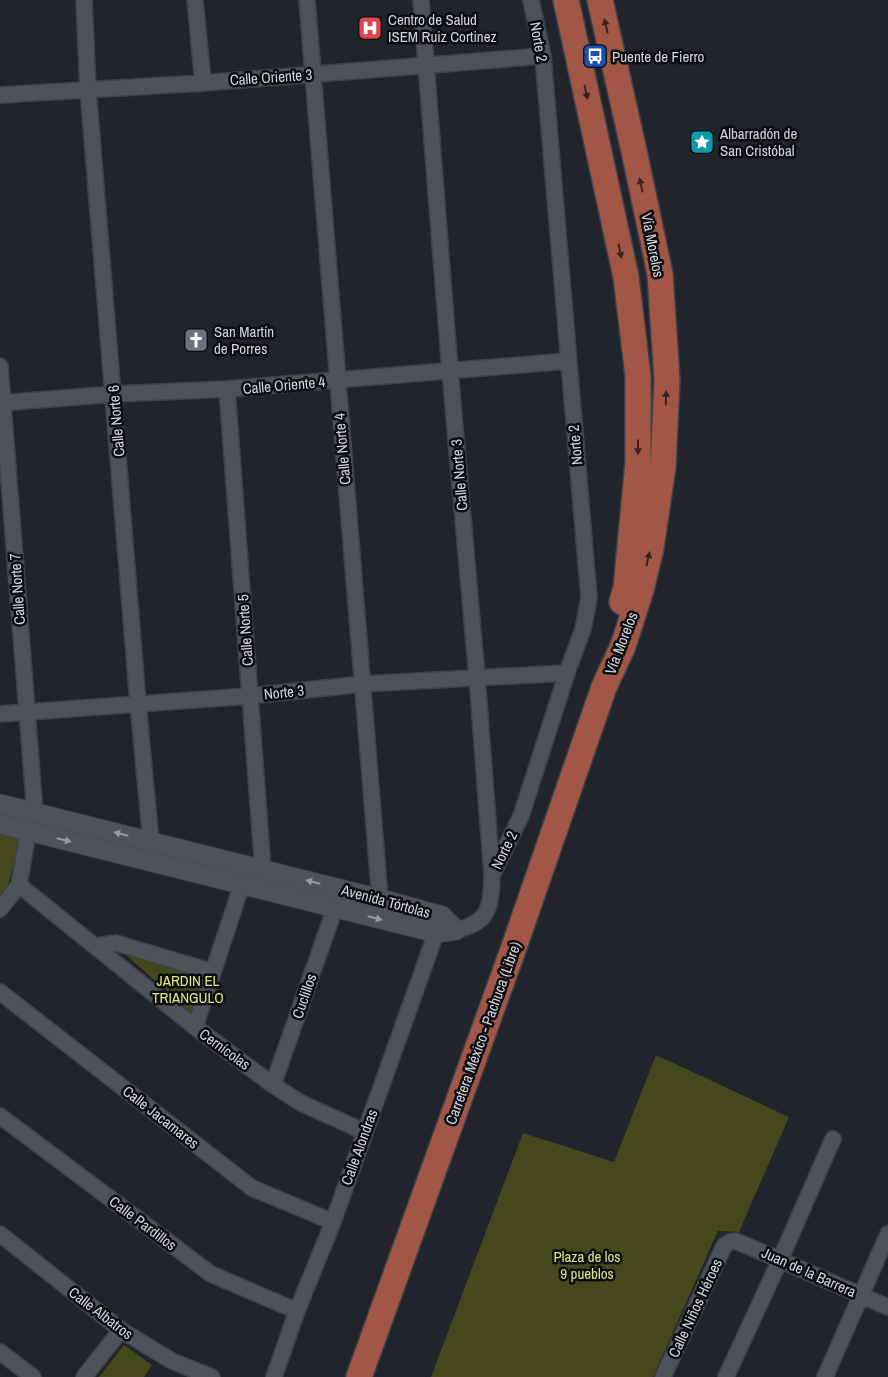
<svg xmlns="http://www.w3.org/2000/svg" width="888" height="1377" font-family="'Archivo Narrow',sans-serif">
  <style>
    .green { fill: #45481c }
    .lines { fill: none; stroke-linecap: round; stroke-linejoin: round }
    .minor-casing { stroke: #3e4147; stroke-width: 18 }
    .tertiary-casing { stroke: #3e4147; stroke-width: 21 }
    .primary-casing { stroke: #3e4147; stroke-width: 28 }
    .minor { stroke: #4e525b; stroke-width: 15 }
    .tertiary { stroke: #4e525b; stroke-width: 19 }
    .primary { stroke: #a25645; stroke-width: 25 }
    .oneway { fill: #392321 }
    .oneway2 { fill: #979aa0 }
    .labels { text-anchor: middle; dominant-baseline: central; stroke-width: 5; stroke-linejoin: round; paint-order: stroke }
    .poi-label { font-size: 15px; fill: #d2d4d9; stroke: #0c0d11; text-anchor: start }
    .street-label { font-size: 15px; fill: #d2d4d9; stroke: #0c0d11 }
    .park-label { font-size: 15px; fill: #dee77e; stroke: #0c0d11 }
  </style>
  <rect width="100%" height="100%" fill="#21242c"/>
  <path class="green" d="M0 834 20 839 8 886 0 897Z
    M125 954 208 977 195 1016Z
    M656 1055 789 1117 739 1232 718 1231 653 1377H431L523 1133 614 1162Z
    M124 1345 152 1365 144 1377H99Z"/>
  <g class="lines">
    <g class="minor-casing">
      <path id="minor" d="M84 0 88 89 138 703 151 842
        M195 0 203 83
        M307 0 380 899
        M421 0 450 371 477 677 492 875C491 906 490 923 456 930
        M0 95 203 83 543 56
        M0 366 35 813
        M227 389 263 870
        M0 403 114 394 227 389 568 361
        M0 714 249 696 362 684 567 673
        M493 873 521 816 567 673 583 629 589 598 543 56 531 0
        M19 885 195 1027 273 1085 301 1103 365 1132
        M0 909 19 885 28 832
        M97 946 116 943 213 972
        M0 992 252 1188 333 1222
        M195 1027 242 884
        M273 1085 335 908
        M0 1116 211 1274 297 1311
        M0 1234 121 1330 172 1361 212 1377
        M0 1352 33 1377
        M84 1377 121 1330
        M274 1377 297 1311 333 1222 440 922
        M663 1377 724 1246 730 1242 736 1241 888 1307
        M726 1377 780 1260 833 1139
        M825 1377 888 1234"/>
    </g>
    <g class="tertiary-casing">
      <path id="tertiary" d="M0 804 380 899 442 916 456 930
        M0 824 437 933 456 930"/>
    </g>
    <g class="primary-casing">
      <path id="primary" d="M566 0 626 277 638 376V463L626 588 622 602
        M359 1377 513 950 604 687 623 646 641 590 651 548 663 467 667 380 660 274 634 151 600 0"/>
    </g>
    <use href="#minor" class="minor"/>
    <use href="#tertiary" class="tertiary"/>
    <use href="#primary" class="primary"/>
  </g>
  <defs><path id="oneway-solid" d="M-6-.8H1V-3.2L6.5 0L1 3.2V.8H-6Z" transform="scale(1.25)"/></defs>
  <g class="oneway">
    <use href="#oneway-solid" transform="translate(606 26) rotate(-103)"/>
    <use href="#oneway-solid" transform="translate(586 92) rotate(78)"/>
    <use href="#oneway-solid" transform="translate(641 185) rotate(-102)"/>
    <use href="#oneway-solid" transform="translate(620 251) rotate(78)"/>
    <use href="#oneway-solid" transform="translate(666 398) rotate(-88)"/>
    <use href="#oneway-solid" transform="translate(638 447) rotate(90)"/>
    <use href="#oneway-solid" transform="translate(648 559) rotate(-77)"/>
  </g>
  <g class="oneway2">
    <use href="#oneway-solid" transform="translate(121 834) rotate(-166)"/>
    <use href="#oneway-solid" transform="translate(64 840) rotate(14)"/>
    <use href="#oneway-solid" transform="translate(313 882) rotate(-166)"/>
    <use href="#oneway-solid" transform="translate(375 918) rotate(14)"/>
  </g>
  <defs>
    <g id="hospital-square" transform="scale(1.25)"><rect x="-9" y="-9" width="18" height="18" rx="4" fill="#e0444e" stroke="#0c0d11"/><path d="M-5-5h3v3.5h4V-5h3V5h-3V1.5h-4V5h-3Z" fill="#fff"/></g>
    <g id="bus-square" transform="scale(1.25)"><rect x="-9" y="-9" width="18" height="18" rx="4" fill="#1a4fb4" stroke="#0c0d11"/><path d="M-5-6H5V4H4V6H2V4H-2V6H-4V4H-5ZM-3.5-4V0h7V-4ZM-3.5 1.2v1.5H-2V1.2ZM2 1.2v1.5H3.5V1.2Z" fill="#fff"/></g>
    <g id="sight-square" transform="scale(1.25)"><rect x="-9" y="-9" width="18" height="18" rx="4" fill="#0f9aa8" stroke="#0c0d11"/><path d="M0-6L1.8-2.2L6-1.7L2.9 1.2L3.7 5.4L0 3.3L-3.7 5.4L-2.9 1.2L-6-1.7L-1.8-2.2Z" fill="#fff"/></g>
    <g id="church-square" transform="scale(1.25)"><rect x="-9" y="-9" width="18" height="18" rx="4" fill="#6b7280" stroke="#0c0d11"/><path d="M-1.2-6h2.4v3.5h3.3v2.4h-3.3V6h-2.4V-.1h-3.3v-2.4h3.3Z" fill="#fff"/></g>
  </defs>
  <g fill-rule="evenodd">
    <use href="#hospital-square" x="370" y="28"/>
    <use href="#bus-square" x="595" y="56"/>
    <use href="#sight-square" x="702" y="142"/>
    <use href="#church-square" x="196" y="340"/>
  </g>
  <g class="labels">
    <g class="poi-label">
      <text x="388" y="19">Centro de Salud<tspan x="388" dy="17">ISEM Ruiz Cortinez</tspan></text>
      <text x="612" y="56">Puente de Fierro</text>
      <text x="720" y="133">Albarradón de<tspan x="720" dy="17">San Cristóbal</tspan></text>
      <text x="214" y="331">San Martín<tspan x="214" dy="17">de Porres</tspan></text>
    </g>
    <g class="street-label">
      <text transform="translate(539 42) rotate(80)">Norte 2</text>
      <text transform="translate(271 77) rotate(-4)">Calle Oriente 3</text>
      <text transform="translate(653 245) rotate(79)">Vía Morelos</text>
      <text transform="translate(284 385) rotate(-5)">Calle Oriente 4</text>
      <text transform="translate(116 421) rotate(-95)">Calle Norte 6</text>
      <text transform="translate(575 445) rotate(-95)">Norte 2</text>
      <text transform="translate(342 449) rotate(-95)">Calle Norte 4</text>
      <text transform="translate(459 475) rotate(-95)">Calle Norte 3</text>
      <text transform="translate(17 589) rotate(-94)">Calle Norte 7</text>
      <text transform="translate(245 630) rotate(-94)">Calle Norte 5</text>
      <text transform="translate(621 643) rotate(-69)">Vía Morelos</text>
      <text transform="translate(284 692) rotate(-6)">Norte 3</text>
      <text transform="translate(504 850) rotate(-64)">Norte 2</text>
      <text transform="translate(386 901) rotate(15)">Avenida Tórtolas</text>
      <text transform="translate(304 996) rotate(-71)">Cuclillos</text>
      <text transform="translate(483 1033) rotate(-70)">Carretera México - Pachuca (Libre)</text>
      <text transform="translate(225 1049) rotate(36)">Cernícolas</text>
      <text transform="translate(161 1117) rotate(38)">Calle Jacamares</text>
      <text transform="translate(359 1147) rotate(-70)">Calle Alondras</text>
      <text transform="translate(143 1223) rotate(37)">Calle Pardillos</text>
      <text transform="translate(809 1272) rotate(24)">Juan de la Barrera</text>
      <text transform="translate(695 1308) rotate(-65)">Calle Niños Héroes</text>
      <text transform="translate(101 1313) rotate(37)">Calle Albatros</text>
    </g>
    <g class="park-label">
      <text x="188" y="980">JARDIN EL<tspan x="188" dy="17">TRIANGULO</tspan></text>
      <text x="587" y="1256">Plaza de los<tspan x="587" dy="17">9 pueblos</tspan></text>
    </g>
  </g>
</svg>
